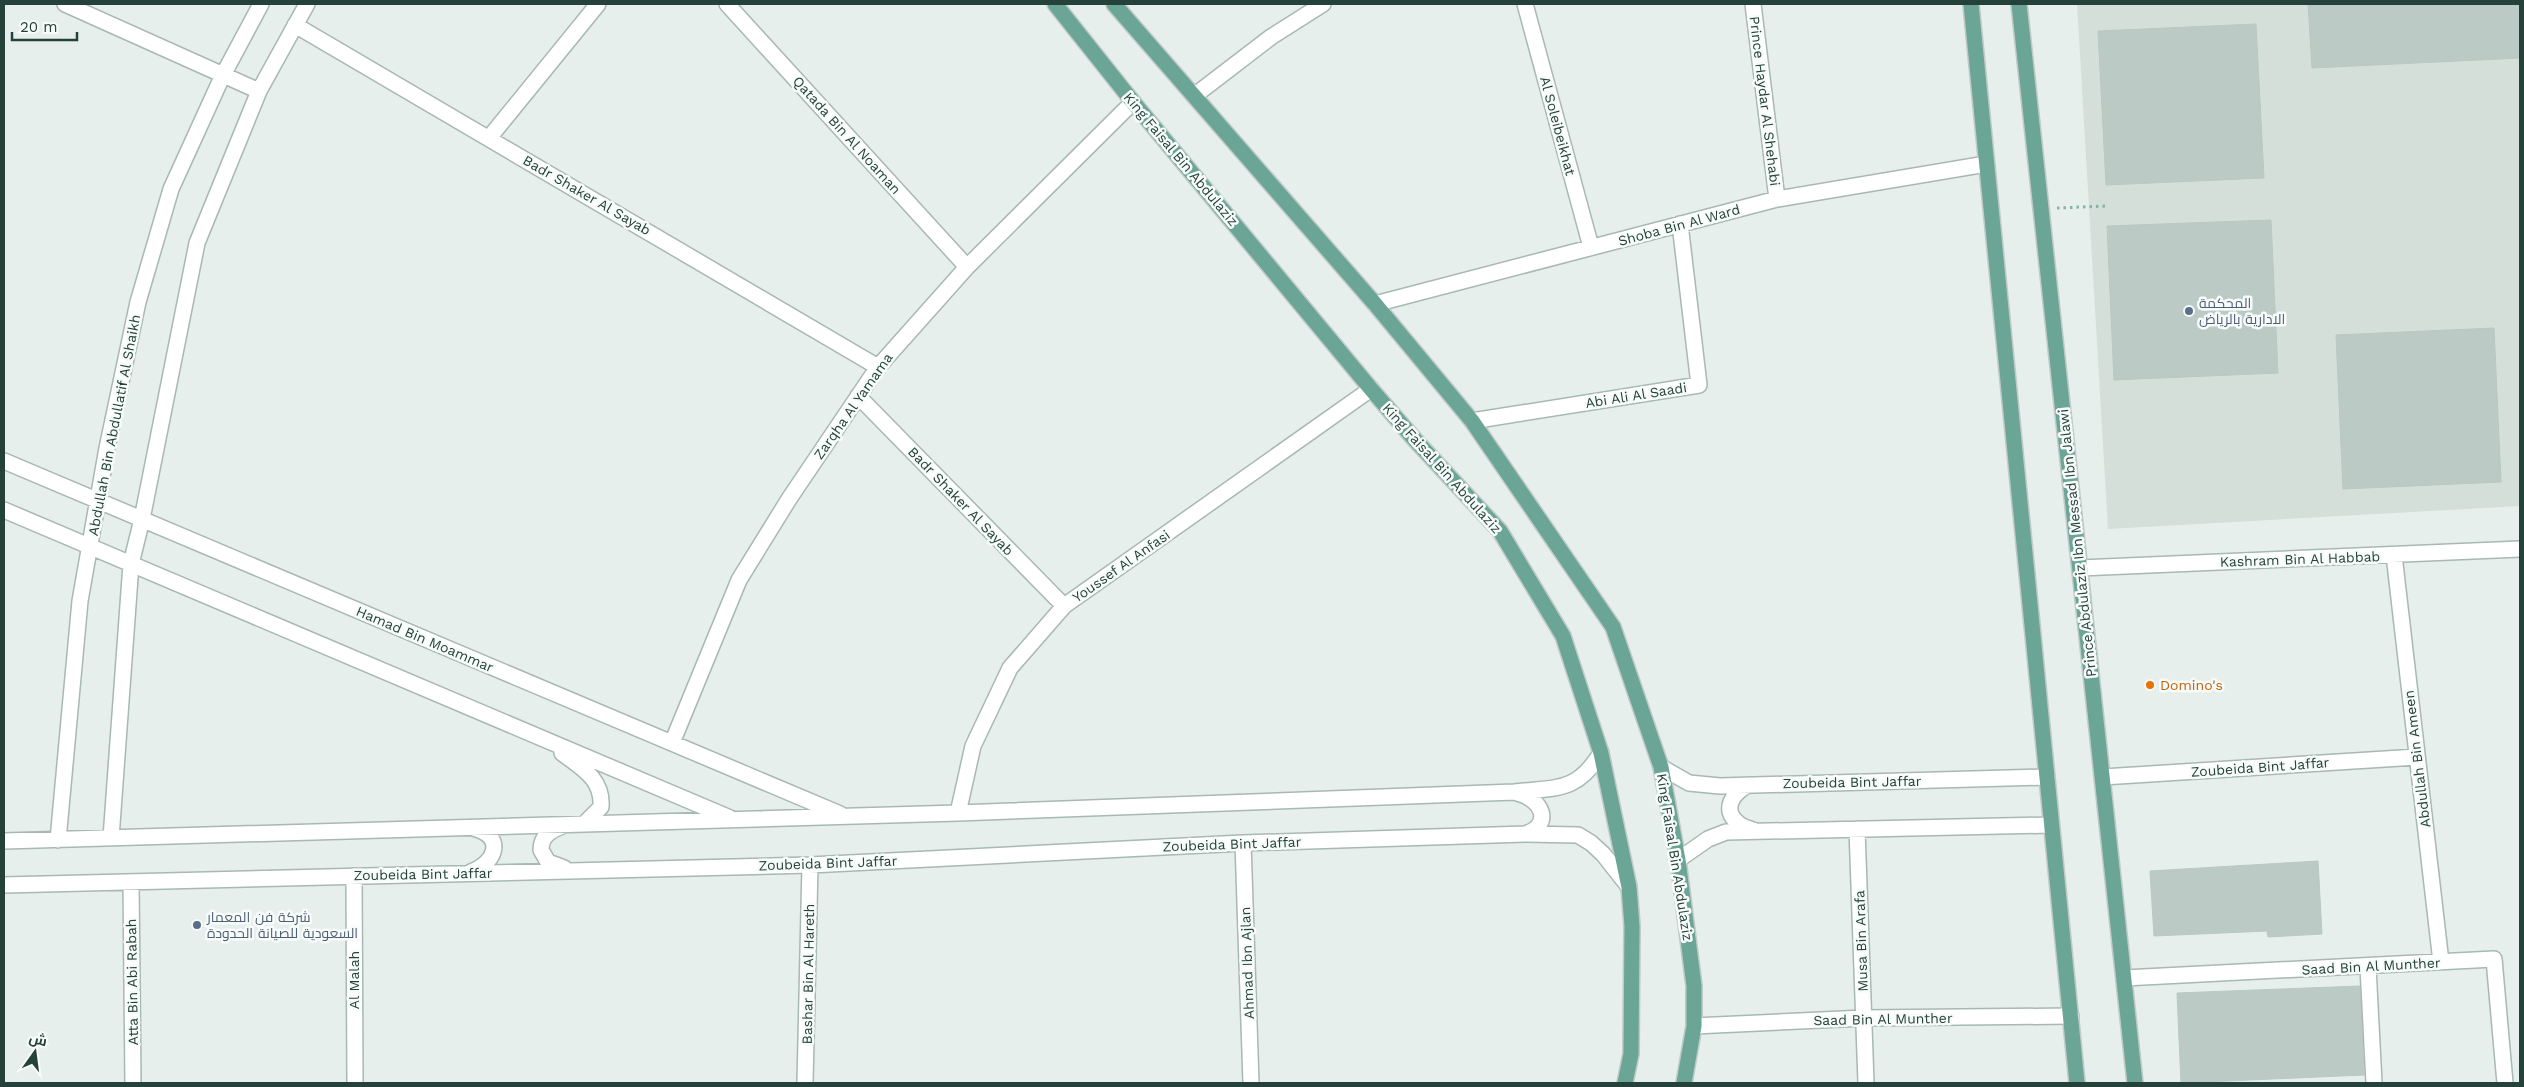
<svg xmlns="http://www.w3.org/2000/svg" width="2524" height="1087" font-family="'Work Sans',Cairo,sans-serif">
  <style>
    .built { fill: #d4dfda }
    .building { fill: #bbcac4; stroke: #b8c9c2 }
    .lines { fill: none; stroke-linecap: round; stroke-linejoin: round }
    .minor-casing { stroke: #a8b8b2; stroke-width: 18 }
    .major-casing { stroke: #c2cac8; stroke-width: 18 }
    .path { stroke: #86b3a5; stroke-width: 3; stroke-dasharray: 2.5 4; stroke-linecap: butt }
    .minor { stroke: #fff; stroke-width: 15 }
    .major { stroke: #6aa596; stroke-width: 15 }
    .service-dot { fill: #5c6f8a; stroke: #f7fbf9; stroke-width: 2 }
    .food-dot { fill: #e8710a; stroke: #f7fbf9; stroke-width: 2 }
    .labels { text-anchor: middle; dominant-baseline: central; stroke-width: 5; stroke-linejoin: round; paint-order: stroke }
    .street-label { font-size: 14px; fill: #24423a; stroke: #f7fbf9 }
    .service-label { font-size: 14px; fill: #4e5e75; stroke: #f7fbf9; text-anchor: start }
    .food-label { font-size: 14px; fill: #c56008; stroke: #f7fbf9; text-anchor: start }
  </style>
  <rect width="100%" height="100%" fill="#e6efeb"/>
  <path class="built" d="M2077 4H2520V506L2108 529Z"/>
  <path class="building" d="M2308 4H2520V58L2312 68Z
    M2256 24 2264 178 2106 185 2098 31Z
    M2271 220 2278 373 2114 380 2107 226Z
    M2494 328 2501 482 2343 489 2336 335Z
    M2318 861 2322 934 2268 937 2267 931 2154 936 2150 871Z
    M2360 986 2364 1075 2181 1083 2177 993Z"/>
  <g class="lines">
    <g class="minor-casing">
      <path id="minor" d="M65 4 259 91
        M727 4 967 267
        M1525 4 1591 247
        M1753 4 1777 199
        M295 25 878 367
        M1194 96 1271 37 1323 4
        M489 138 598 4
        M1375 304 1777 199 1986 164
        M858 396 1064 606
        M1472 421 1699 385 1680 224
        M4 461 840 814
        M4 510 730 818
        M2394 555 2441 962
        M2080 568 2520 549
        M672 743 739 580 789 499 878 367 967 267 1133 102
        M562 753C582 768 603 779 601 807L584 824
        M1661 767 1689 783 1720 786 2047 777
        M2103 777 2417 757
        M1749 785C1733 792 1721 810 1738 823 1742 827 1748 828 1753 830
        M1517 793C1543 799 1553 825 1525 834
        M958 813 973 746 1010 668 1064 606 1371 389
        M562 826C550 831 541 836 541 850L548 862 564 868
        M1857 829 1866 1083
        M111 838 131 564 142 519 197 243 259 91 307 4
        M58 840 80 601 107 448 138 302 171 189 222 77 261 4
        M4 841 958 813 1514 792C1557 787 1576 793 1601 753
        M1243 843 1251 1083
        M1678 860 1708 839 1726 832 2051 825
        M471 872C497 862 505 836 473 828
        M354 876 355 1083
        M131 882 133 1083
        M4 885 810 865 1243 843 1525 834 1578 835 1591 843 1603 854 1629 887
        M2368 967 2374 1083
        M2124 978 2494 959 2505 1083
        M1694 1026 1864 1018 2071 1016
        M805 1083 810 865"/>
    </g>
    <g class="major-casing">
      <path id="major" d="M1055 4 1133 102 1371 389 1416 441 1500 531 1563 636 1601 753 1629 887 1632 926 1631 1054 1625 1083
        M1114 4 1375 304 1472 421 1613 627 1661 767 1678 860 1694 986V1026L1684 1083
        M1971 4 2077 1083
        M2019 4 2135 1083"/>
    </g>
    <path class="path" d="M2057 208 2107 206"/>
    <use href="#minor" class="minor"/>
    <use href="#major" class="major"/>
  </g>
  <g class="service-dot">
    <circle cx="2189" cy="311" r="5"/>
    <circle cx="197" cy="925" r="5"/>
  </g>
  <circle class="food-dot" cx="2150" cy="685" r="5"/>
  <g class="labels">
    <g class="street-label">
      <text transform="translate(1765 101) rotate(83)">Prince Haydar Al Shehabi</text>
      <text transform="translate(1558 126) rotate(75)">Al Soleibeikhat</text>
      <text transform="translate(847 135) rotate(48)">Qatada Bin Al Noaman</text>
      <text transform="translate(1181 159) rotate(50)">King Faisal Bin Abdulaziz</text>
      <text transform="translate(587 195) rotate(30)">Badr Shaker Al Sayab</text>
      <text transform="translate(1679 225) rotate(-15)">Shoba Bin Al Ward</text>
      <text transform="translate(1636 395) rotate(-9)">Abi Ali Al Saadi</text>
      <text transform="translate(853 406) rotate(-55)">Zarqha Al Yamama</text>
      <text transform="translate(114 425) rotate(-79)">Abdullah Bin Abdullatif Al Shaikh</text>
      <text transform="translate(1442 468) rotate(48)">King Faisal Bin Abdulaziz</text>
      <text transform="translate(961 501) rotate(46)">Badr Shaker Al Sayab</text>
      <text transform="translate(2077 543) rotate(-96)">Prince Abdulaziz Ibn Messad Ibn Jalawi</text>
      <text transform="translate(2300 559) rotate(-2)">Kashram Bin Al Habbab</text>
      <text transform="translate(1121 566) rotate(-35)">Youssef Al Anfasi</text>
      <text transform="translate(425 639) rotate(23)">Hamad Bin Moammar</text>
      <text transform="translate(2417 759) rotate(-97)">Abdullah Bin Ameen</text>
      <text transform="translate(2260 767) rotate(-4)">Zoubeida Bint Jaffar</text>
      <text transform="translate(1852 782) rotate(-1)">Zoubeida Bint Jaffar</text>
      <text transform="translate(1232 844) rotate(-2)">Zoubeida Bint Jaffar</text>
      <text transform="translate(1675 857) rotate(81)">King Faisal Bin Abdulaziz</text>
      <text transform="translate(828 863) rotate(-2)">Zoubeida Bint Jaffar</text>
      <text transform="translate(423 874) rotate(-1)">Zoubeida Bint Jaffar</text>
      <text transform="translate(1861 941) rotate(-92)">Musa Bin Arafa</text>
      <text transform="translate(1247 963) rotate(-92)">Ahmad Ibn Ajlan</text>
      <text transform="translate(2371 966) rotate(-3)">Saad Bin Al Munther</text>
      <text transform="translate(808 974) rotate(-89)">Bashar Bin Al Hareth</text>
      <text transform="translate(354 980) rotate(-90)">Al Malah</text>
      <text transform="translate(132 982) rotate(-91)">Atta Bin Abi Rabah</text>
      <text transform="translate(1883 1019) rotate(-1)">Saad Bin Al Munther</text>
    </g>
    <g class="service-label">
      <text x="2199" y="303">المحكمة<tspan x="2199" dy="16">الادارية بالرياض</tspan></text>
      <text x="207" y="917">شركة فن المعمار<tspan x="207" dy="16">السعودية للصيانة الحدودة</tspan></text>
    </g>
    <g class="food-label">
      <text x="2160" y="685">Domino's</text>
    </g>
  </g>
  <rect width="2524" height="1087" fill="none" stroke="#24423a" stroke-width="10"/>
  <g transform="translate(35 1052) rotate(14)" stroke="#f7fbf9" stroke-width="4" paint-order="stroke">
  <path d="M0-4L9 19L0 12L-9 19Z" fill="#24423a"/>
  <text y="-8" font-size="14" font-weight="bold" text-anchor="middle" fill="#24423a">ش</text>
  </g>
  <path d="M12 32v8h65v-8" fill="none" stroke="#24423a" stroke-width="2.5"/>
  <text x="20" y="32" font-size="15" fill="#24423a" stroke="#f7fbf9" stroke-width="4" paint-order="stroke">20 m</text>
</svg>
